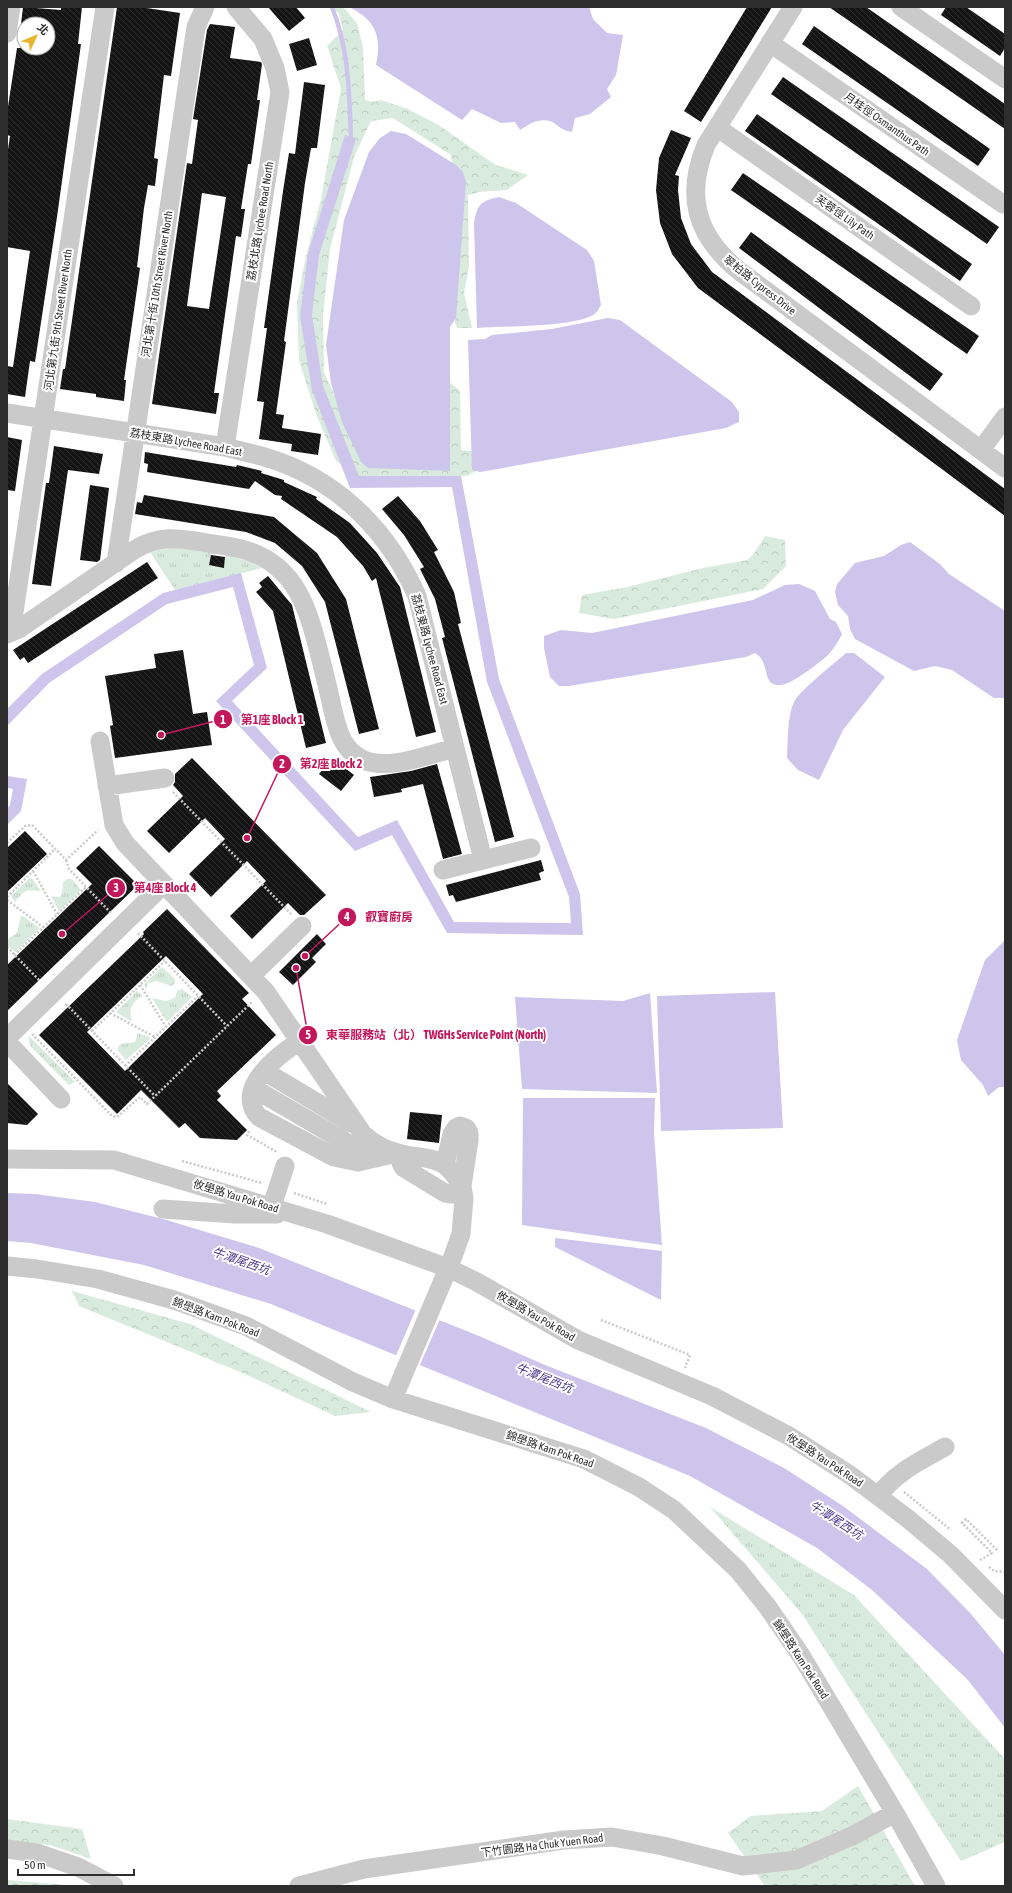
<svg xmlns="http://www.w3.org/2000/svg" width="1012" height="1893" font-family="'Asap Condensed','Noto Sans TC',sans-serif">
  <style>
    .grass { fill: url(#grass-tufts) }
    .forest { fill: url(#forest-crowns) }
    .water { fill: #cdc5eb }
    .pier { fill: #fff }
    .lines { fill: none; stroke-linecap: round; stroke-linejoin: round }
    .stream { stroke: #cdc5eb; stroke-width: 4.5 }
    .building { fill: url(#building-back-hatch); fill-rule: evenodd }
    .path { stroke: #cacaca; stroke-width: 2.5; stroke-dasharray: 2 2; stroke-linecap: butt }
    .minor { stroke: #cacaca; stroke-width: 19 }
    .labels { text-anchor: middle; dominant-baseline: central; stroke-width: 4; stroke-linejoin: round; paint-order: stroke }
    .street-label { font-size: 11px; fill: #2d2d2d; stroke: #fff }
    .water-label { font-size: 12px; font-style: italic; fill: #4b3a90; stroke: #fff }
    .leader { fill: none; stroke: #c2185b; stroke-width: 1.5 }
    .callout-dot { fill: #c2185b; stroke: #fff; stroke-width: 1.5 }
    .mark-label { font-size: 12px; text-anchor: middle; font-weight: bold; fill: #fff }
    .callout-label { font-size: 12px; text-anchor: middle; font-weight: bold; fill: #c2185b; stroke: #fff; stroke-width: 4; stroke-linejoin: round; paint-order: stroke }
  </style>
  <defs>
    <pattern id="grass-tufts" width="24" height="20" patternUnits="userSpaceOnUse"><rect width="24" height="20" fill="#d9ebde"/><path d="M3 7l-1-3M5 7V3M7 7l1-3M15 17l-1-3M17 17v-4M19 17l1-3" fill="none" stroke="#bbcabf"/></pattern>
    <pattern id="forest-crowns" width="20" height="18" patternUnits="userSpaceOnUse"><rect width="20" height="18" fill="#d9ebde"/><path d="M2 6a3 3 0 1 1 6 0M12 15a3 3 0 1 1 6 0" fill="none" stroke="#bbcabf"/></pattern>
    <pattern id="building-back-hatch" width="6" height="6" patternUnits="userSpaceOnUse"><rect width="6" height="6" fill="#141414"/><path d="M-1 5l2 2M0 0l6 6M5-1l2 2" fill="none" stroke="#2e2e2e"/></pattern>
  </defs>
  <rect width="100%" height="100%" fill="#fff"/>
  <path class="grass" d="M173 547 211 553 210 565 224 567 226 555 249 561 262 568 175 590 150 552Z
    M31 877 41 891C23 890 26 889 15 902L11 896Z
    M67 879H72L81 890 59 911 51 896 59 897 62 894 63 882Z
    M21 915 40 928 15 952 7 945C7 936 11 938 17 933Z
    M162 967 175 979V983L172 986 156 981 148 983 146 989 145 987 144 984Z
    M182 989 192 997 167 1022 152 998 166 1001 175 998 177 991Z
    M137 991 143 996C132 1001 128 1010 132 1022L116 1012Z
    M138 1033 151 1038 126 1060 118 1051V1047L121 1044 135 1042Z
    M29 1036 75 1082 69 1085 32 1048 29 1043Z
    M710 1507 854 1595 1005 1759V1842L961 1861 802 1614Z"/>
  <path class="forest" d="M333 7H343L357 23 363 47 365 100 374 102 381 100 408 109 440 126 494 164 528 175 507 190 479 192 468 195 469 266 464 293 472 328H457L449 304 454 178 451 155 393 118 371 121 354 157 330 249 323 316 324 372 353 437 439 373 460 391 461 450 487 453 493 463 466 476H358L336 461 316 414 299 360 297 303 306 256 321 199 341 88 327 46 343 30 339 14Z
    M765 536 785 540 786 566 763 589 614 619 579 613 582 595 627 587 703 568 747 560 753 555Z
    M72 1291 190 1324 371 1412 335 1416 245 1374 79 1306Z
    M858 1786 915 1886H765L728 1833 751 1816 822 1811Z
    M7 1819 82 1829 91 1859 50 1845 7 1842Z
    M7 1880 68 1885 69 1886H7Z"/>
  <path class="water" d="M349 7H589L593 19 607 33 623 35 616 75 607 89 611 97 590 114 575 118 572 132C559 130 558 124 550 121 538 118 529 124 520 130L515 122 501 123 472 109 462 120 376 65C382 37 376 20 349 7Z
    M391 131 406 134 456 165 463 172 466 182 456 318 450 327V471L368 468 361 462 342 422 331 383 326 345 344 220 369 152 380 138Z
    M345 135 356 139 319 255 312 315 323 386 359 476H461L499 679 580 894 583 935 447 933 392 835 355 851 216 701 254 665 233 587 167 604 49 683 7 726V709L42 674 163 593 241 573 267 668 232 701 358 837 397 820 454 922 571 923 569 897 487 682 452 487 350 488 312 390 300 316 308 253Z
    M499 197 516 203 587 250 594 261 601 305C599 308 597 313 593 315 573 327 504 326 477 328L474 223C477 205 480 201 499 197Z
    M608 318 620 320 732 402 739 412V422L726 428 480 472 472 470 468 340 485 339 492 335 552 329Z
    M910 542 940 564 949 574 1005 611V698H994L952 670 935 666 914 671 855 639 850 629 848 616 838 605 835 592 837 584 855 563 884 556 901 545Z
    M799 584 815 591 830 619 836 622 842 634C838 642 834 648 828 655 822 661 796 680 788 683 784 685 777 686 773 684 763 679 769 661 755 653L746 657 569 686H559L550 677 544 648V636L561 630 592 633 753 600 785 585Z
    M846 653H854L885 677 843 730 819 780 798 770 787 758C788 742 787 717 794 702 801 689 834 664 846 653Z
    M7 776 27 779 21 811 7 825V809L10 805 13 789 7 788Z
    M1005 940V1087H999L988 1096 983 1085 961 1060 957 1040 985 960Z
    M775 992 783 1128 661 1131 657 996Z
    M650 993 657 1093 522 1089 515 997 623 1001Z
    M523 1098H655L654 1133 662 1245 522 1225Z
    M7 1193 35 1194 95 1202 163 1219 259 1248 479 1336 545 1365 706 1428 784 1468 843 1506 927 1569 971 1614 1005 1655V1728L968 1680 872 1590 817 1548 690 1476 271 1304 144 1265 31 1243 7 1241Z
    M555 1238 662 1251 661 1300 555 1247Z"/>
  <path class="pier" d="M416 1309 440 1319 419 1367 395 1358Z"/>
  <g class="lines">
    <path class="stream" d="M332 7C349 49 349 92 351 137L349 143"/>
  </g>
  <path class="building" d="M23 7 61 10V7H82L78 44H81L57 217 35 362 30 361 25 397 7 394V366L13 367 30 251 7 247V156L10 136 7 135V113L17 48H48V24H21Z
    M117 7H140L180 13 171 76 164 75 154 158 158 159 155 186 148 185 144 208 137 267 140 268 124 380H126L124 401 96 397V394L60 389 63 369H65Z
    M268 7H296L305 18 289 31Z
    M747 7H772L701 122 684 111Z
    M829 7H866L1005 104V129Z
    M946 7H966L1005 34V48L1000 56 941 15Z
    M210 24 235 27 230 58 261 62 262 64 257 100H260L251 164H248L241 209H245L241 237 236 236 214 393H219L216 414 152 404 187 163 192 164 198 120 193 119 207 30ZM202 193 226 197 209 309 187 306Z
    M814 26 990 149 978 166 802 44Z
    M309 38 317 65 297 71 289 44Z
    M783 77 999 227 987 244 771 94Z
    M304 82 325 85 317 148H311L305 183 284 341 286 342 276 414 284 415 282 428 321 434 318 455 291 451 292 444 259 439 264 402 257 401 267 328H264L283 191 289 153 295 154Z
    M757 114 972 264 960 281 745 131Z
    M671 130 691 138 675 175 679 176 678 190 681 218 691 244 712 272 1005 489V516L698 288 672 254 660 223 656 190 659 158Z
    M743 173 979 336 967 354 731 190Z
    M751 232 943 374 930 391 739 248Z
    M7 437 22 440 15 491 7 490Z
    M54 446 103 454 99 474 68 470 51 586 32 584 46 483H49Z
    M145 452 236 467 237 465 262 471 261 473 284 480V482L317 497 316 499 350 523 377 553 400 587 436 732 416 737 376 578 372 581 363 566 337 537 281 499 282 496 275 495 255 481 249 489 147 472 148 464 144 463Z
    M90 485 109 488 100 560 97 562 80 560Z
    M144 495 274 517 317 553 346 599 379 729 359 734 325 602 302 566 275 543 246 532 135 514 137 502 142 503Z
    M398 496 420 521 438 550 434 552 454 592 461 623 458 624 514 837 495 842 442 638 445 637 435 599 420 569 424 567 404 535 382 509Z
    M211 555 225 557 224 568 209 565Z
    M147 562 158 578 28 663 24 657 20 660 13 650Z
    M268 576 292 605 326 743 306 748 273 611 256 592 262 587 259 583Z
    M183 650 193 714 207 712 212 745 115 758 110 726 113 725 105 676 156 668 154 654Z
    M192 758 326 895 304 915H300L288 903 252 939 230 916 266 881 247 861 211 897 189 874 225 839 205 818 169 853 147 831 183 796 173 785 175 782V774Z
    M332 758 354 775 341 791 319 774Z
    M437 764 462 854 443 859 423 784 401 789 402 792 374 797 370 777 411 771Z
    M25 831 47 854 7 892V848Z
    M99 846 138 885 7 1011V965L92 884 76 868Z
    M541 860 544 871 539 873 541 880 456 902 453 895 449 896 446 885Z
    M167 909 249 993 242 999 276 1035 217 1091 221 1096 217 1100 247 1130 237 1140 200 1138 185 1123 179 1128 141 1090 117 1114 39 1035 144 934 143 932ZM166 956 203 994 125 1071 87 1032Z
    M317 934 326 944 312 958 316 962 293 985 279 972Z
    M7 1083 38 1114 27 1125 7 1123Z
    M410 1112 442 1115 439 1143 407 1139Z"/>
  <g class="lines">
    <path class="path" d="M173 792 291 914
      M7 843 25 826 32 825 66 860 98 830
      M66 860 69 869 111 913
      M33 871 57 914
      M7 897 55 849
      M7 900 43 927
      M138 933 227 1026
      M7 947 40 981
      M14 955 86 887
      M140 985 166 1027
      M66 1004 155 1096
      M110 1013 155 1037
      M92 1031 165 961
      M32 1034 112 1116 117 1117 140 1097 147 1104 253 1001
      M125 1066 198 996
      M249 1131 247 1135 277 1152
      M182 1161 262 1183
      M294 1193 327 1204
      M601 1320 690 1355 685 1368
      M904 1492 951 1530
      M980 1560 992 1553 962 1523 966 1519 998 1551
      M989 1567 994 1571 1005 1572"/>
    <path class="minor" d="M793 7 706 145C685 196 696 235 738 270L1005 468
      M901 7 1005 79
      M7 33 11 7
      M770 43 1003 204
      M718 128 971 306
      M7 413 225 447C242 451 260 455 277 461 342 484 390 534 417 596L483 860
      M225 447 280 92 275 68 263 39 236 7
      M981 450 1005 417
      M116 563 196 27 205 7
      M11 632 105 7
      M7 634 19 629 134 550C162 533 182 539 213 544 226 546 239 547 251 552 297 569 308 610 319 652 324 672 329 692 333 711 338 732 343 751 364 760 388 771 430 754 455 748
      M100 741 114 825 125 843 266 992 363 1134C373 1143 385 1150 398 1153 413 1158 434 1156 446 1166 453 1172 457 1178 462 1186
      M107 786 165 778
      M443 870 531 848
      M252 975 302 926
      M7 1038 164 884
      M300 1041C278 1055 233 1089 259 1117L334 1157 358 1162 397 1153
      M7 1042 61 1099
      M264 1071 351 1123
      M253 1088 373 1158
      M402 1154 401 1163 404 1168 445 1193 452 1194 463 1193
      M7 1159 114 1160 327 1224 448 1268 477 1282 578 1340 712 1396 789 1436 850 1475 907 1518 951 1555 1005 1610
      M272 1206 285 1166
      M163 1209 235 1214H277
      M7 1266 37 1269 98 1279 174 1300 246 1326 353 1382 393 1399 584 1459 639 1487 674 1510 738 1570 767 1606 802 1657 895 1813 936 1886
      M393 1399 452 1259 461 1234 464 1198 462 1186 469 1140V1133L466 1128 460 1126 456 1128 452 1134 445 1165
      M879 1495C896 1472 920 1461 945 1447
      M7 1849 37 1853 78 1867 114 1886
      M299 1886 364 1869 564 1840 612 1837 663 1846 743 1866 796 1860 852 1836 895 1813"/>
  </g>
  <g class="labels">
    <g class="street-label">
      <text transform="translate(887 124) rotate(35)">月桂徑 Osmanthus Path</text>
      <text transform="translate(845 217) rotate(35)">芙蓉徑 Lily Path</text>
      <text transform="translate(260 221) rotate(-81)">荔枝北路 Lychee Road North</text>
      <text transform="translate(157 284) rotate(-81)">河北第十街 10th Street River North</text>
      <text transform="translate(760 285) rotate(38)">翠柏路 Cypress Drive</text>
      <text transform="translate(58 320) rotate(-82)">河北第九街 9th Street River North</text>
      <text transform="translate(186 442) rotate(10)">荔枝東路 Lychee Road East</text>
      <text transform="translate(430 649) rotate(75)">荔枝東路 Lychee Road East</text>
      <text transform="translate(236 1196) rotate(17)">攸壆路 Yau Pok Road</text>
      <text transform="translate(536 1316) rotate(30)">攸壆路 Yau Pok Road</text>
      <text transform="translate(216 1317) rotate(21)">錦壆路 Kam Pok Road</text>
      <text transform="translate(550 1449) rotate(19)">錦壆路 Kam Pok Road</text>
      <text transform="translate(825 1460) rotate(33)">攸壆路 Yau Pok Road</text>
      <text transform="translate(801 1659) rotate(57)">錦壆路 Kam Pok Road</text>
      <text transform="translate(542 1845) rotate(-7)">下竹園路 Ha Chuk Yuen Road</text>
    </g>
    <g class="water-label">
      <text transform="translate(241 1261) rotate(19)">牛潭尾西坑</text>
      <text transform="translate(544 1378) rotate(22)">牛潭尾西坑</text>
      <text transform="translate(836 1520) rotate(33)">牛潭尾西坑</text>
    </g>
  </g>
  <path class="leader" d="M161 735L223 719M247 838L282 764M62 934L116 888M305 956L347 917M296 968L308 1035"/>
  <g class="callout-dot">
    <circle cx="161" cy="735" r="4"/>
    <circle cx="247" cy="838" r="4"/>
    <circle cx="62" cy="934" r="4"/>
    <circle cx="305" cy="956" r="4"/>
    <circle cx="296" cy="968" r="4"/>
    <circle cx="223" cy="719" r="10"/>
    <circle cx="282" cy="764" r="10"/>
    <circle cx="116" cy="888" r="10"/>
    <circle cx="347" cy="917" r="10"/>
    <circle cx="308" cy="1035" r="10"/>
  </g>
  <g class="mark-label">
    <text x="223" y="724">1</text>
    <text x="282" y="768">2</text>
    <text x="116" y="892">3</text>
    <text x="347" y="921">4</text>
    <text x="308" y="1039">5</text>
  </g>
  <g class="callout-label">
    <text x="272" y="724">第1座 Block 1</text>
    <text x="331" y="768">第2座 Block 2</text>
    <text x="165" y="892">第4座 Block 4</text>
    <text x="389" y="921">叡寶廚房</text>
    <text x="436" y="1039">東華服務站（北） TWGHs Service Point (North)</text>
  </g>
  <rect width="1012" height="1893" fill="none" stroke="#2d2d2d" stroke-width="16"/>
  <g transform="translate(36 36) rotate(46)"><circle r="19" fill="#ffffff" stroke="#ababab"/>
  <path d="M0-3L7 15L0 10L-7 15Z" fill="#e8b62a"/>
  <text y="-6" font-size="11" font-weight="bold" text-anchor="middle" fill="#2d2d2d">北</text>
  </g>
  <path d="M18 1869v6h116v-6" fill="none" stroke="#2d2d2d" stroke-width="2"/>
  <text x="24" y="1869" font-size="12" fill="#2d2d2d" stroke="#ffffff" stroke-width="3" paint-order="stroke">50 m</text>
</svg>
